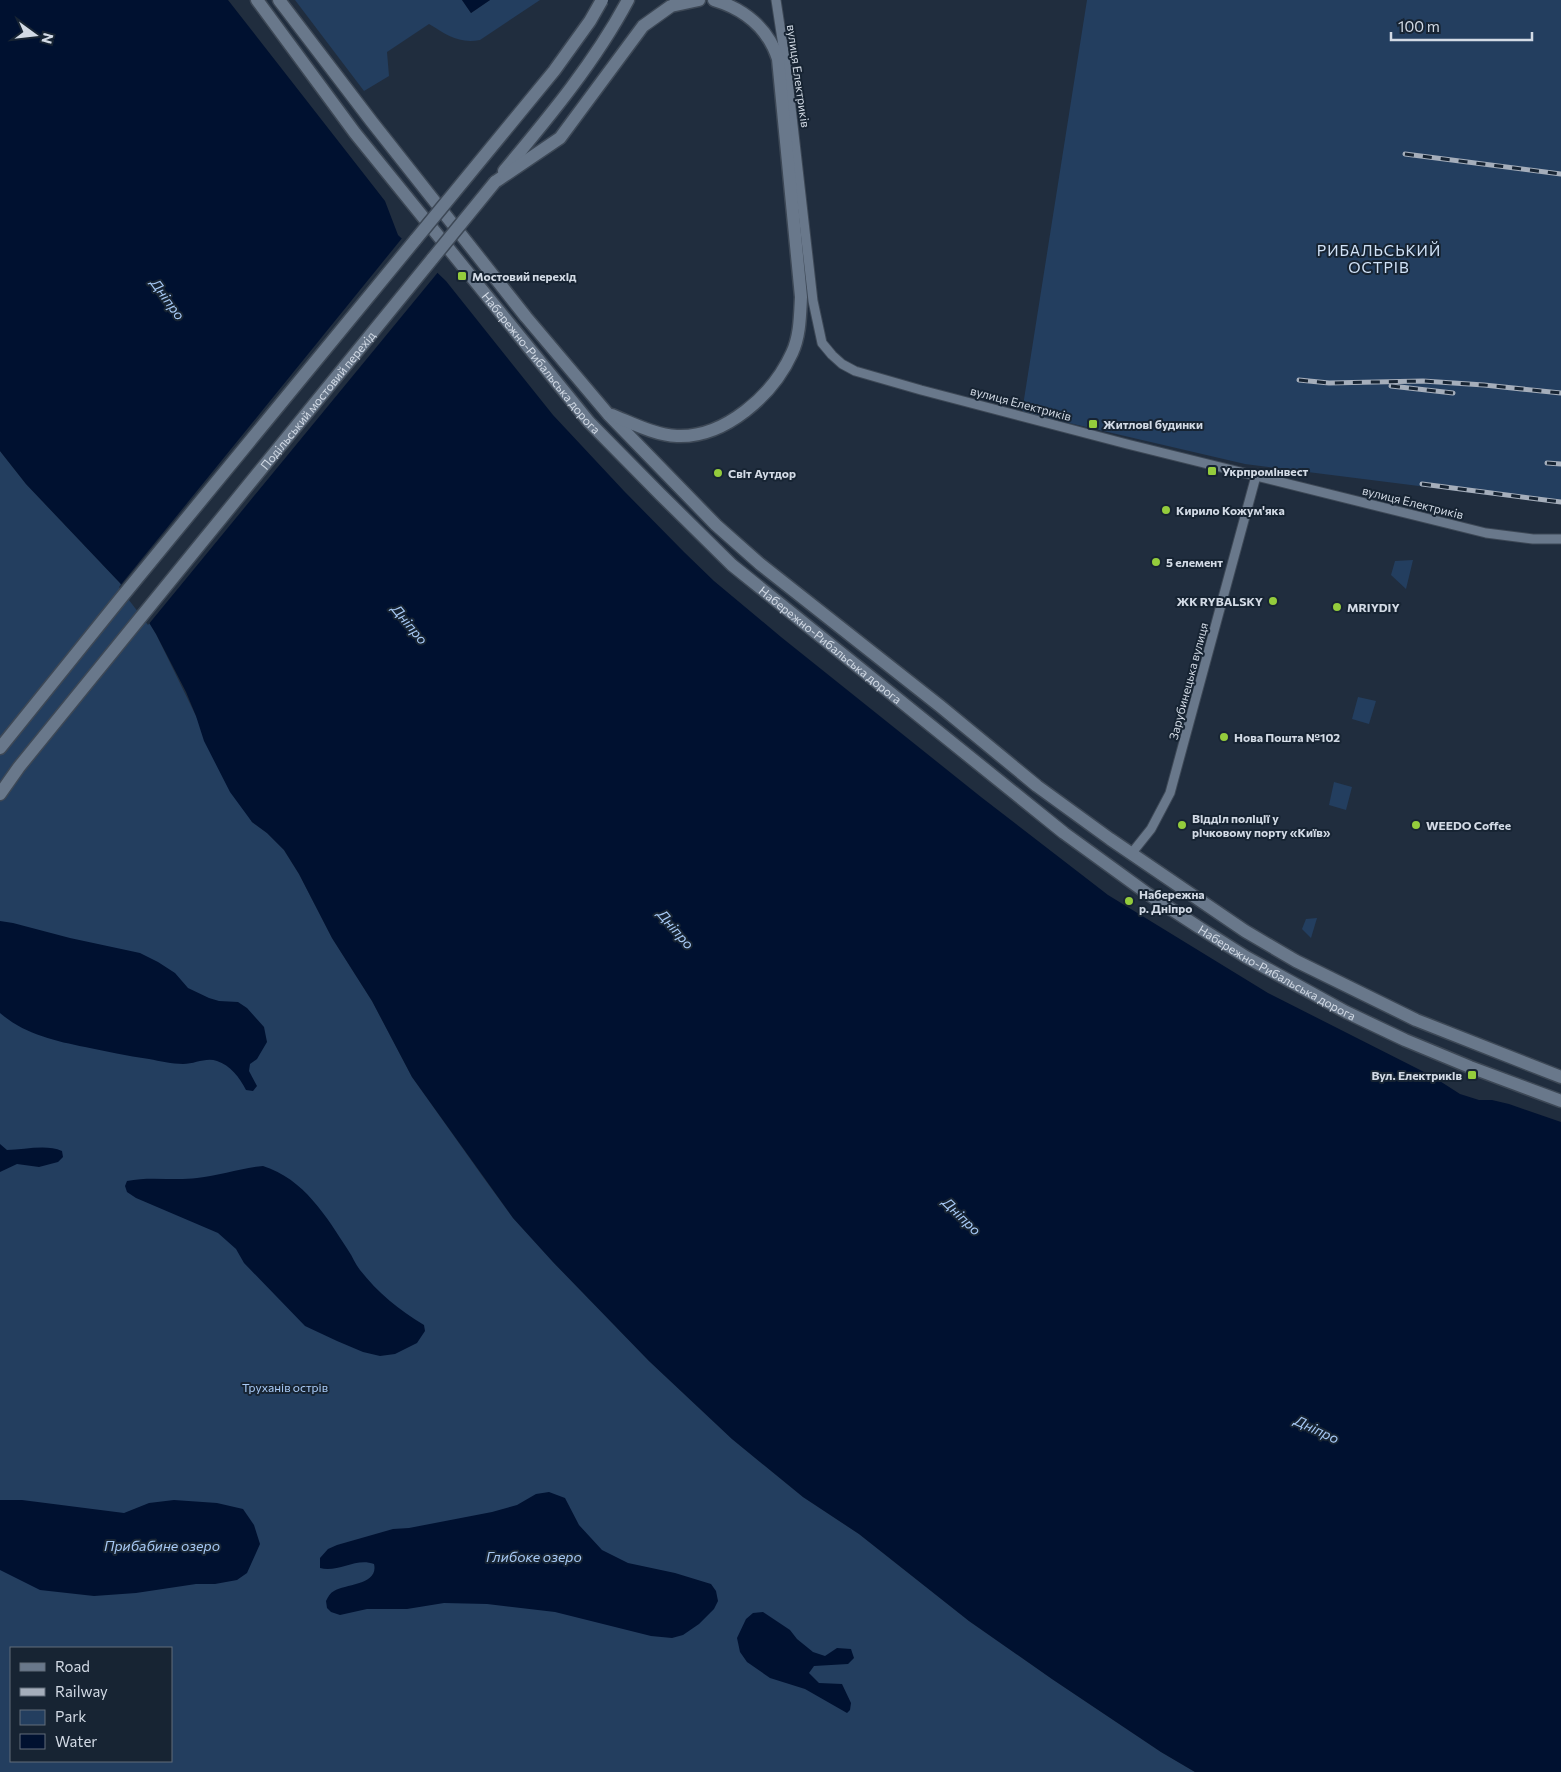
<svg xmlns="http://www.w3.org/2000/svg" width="1561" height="1772" font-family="Commissioner,sans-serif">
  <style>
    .green { fill: #233e5f; fill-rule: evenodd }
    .water { fill: #001130 }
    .pier { fill: #202d3e }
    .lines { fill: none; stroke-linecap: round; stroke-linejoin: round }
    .street-casing { stroke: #3d4856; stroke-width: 11 }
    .secondary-casing { stroke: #3d4856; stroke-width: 15 }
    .street { stroke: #69788b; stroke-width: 9 }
    .secondary { stroke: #69788b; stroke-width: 12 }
    .rail-casing { stroke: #a5aebb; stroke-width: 5 }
    .rail { stroke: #172433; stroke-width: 3; stroke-dasharray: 9; stroke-linecap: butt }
    .secondary-bridge-casing { stroke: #3d4856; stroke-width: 15; stroke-linecap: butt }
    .secondary-bridge { stroke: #69788b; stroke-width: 12 }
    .poi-dot { fill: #94cc3c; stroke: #172433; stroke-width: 2 }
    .labels { text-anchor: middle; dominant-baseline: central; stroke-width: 4; stroke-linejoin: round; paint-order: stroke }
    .street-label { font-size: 12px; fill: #d2dae5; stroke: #172433 }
    .poi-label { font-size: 12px; font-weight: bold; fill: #d2dae5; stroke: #172433; text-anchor: start }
    .park-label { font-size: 12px; fill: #aaccf8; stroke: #172433 }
    .water-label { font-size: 14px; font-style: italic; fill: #a7c9f5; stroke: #172433 }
    .quarter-label { font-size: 15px; letter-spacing: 1px; fill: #d1e2f7; stroke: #172433 }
  </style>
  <rect width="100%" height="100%" fill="#202d3e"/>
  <path class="green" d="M295 0H462L471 13 490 0H540L480 40C459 44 447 35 429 24L387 52 389 76 364 91Z
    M1087 0H1561V504L1245 464 1022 412Z
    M0 451 26 484 120 583 145 616 156 634 196 716 252 822 267 833 284 850 299 874 332 938 372 1001 412 1077 483 1177 513 1218 553 1262 649 1361 732 1439 803 1497 859 1534 969 1621 1052 1679 1161 1752 1195 1772H0ZM11 1648H171V1761H11Z
    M1413 560 1406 589 1391 575 1395 561Z
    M1358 697 1376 701 1369 724 1352 719Z
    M1334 782 1352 787 1346 810 1329 805Z
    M1317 918 1311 938 1302 929 1306 919Z"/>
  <path class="water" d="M0 0H228L385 201 398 235 446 281 553 415 624 491 684 552 714 581 781 637 981 797 1108 895 1268 993 1432 1076 1460 1094 1479 1100H1492L1509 1104 1561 1122V1772H1195L1161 1752 1052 1679 969 1621 859 1534 803 1497 732 1439 649 1361 553 1262 513 1218 412 1077 372 1001 332 938 299 874 284 850 267 833 252 822 230 792 204 741 196 716 186 692 156 634 145 616 120 583 26 484 0 451Z
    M462 0H490L471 13Z
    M0 921 13 923 70 938 140 953 158 962 175 973 188 988 209 998 219 1001 238 1002 247 1008 264 1027 267 1042 257 1059 250 1064 249 1071 257 1086 253 1091 246 1090C240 1078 230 1065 217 1061 206 1057 195 1064 183 1064 172 1064 160 1061 149 1059 127 1056 106 1051 85 1047 55 1041 24 1034 0 1013Z
    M0 1144 7 1150C24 1150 46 1144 62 1151L63 1157 58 1162 39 1167 17 1164 0 1172Z
    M263 1166C304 1179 326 1216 348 1250 353 1257 355 1264 360 1270 378 1293 399 1310 424 1325L425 1331 417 1343 395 1354 380 1356 363 1352 337 1341 305 1326 244 1263 236 1249 218 1233 136 1198 127 1192 125 1186 127 1181C150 1176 174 1181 197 1178 219 1176 241 1168 263 1166Z
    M549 1492 565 1498 579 1525 602 1550 628 1563 675 1573 711 1584 716 1591 718 1601 714 1609 699 1624 683 1635 672 1638 651 1636 555 1612 487 1604 444 1603 407 1609H367L340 1615 331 1612 327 1608 326 1601C328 1597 330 1593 334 1591 346 1584 379 1585 374 1564 356 1557 338 1573 320 1568V1558L328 1549 337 1545 393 1529 409 1528 492 1512 517 1505 536 1494Z
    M0 1500H22L124 1513 149 1503 174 1500 217 1503 243 1509 254 1525 260 1544 247 1573 237 1580 215 1584H196L136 1593 94 1596 40 1590 0 1570Z
    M763 1612 790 1630 797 1639 813 1652 825 1656 837 1648 851 1649 854 1658 848 1664 814 1666 809 1673 819 1683 842 1684 851 1703 850 1710 847 1713 805 1689 770 1678 747 1662 740 1652 737 1638 746 1619 753 1613Z"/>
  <path class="pier" d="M403 237 439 271 148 625 119 587Z"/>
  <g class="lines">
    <g class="street-casing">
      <path id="street" d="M776 0 787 72 813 301 822 343 832 355 842 364 855 371 921 390 1127 444 1486 533 1533 539H1561
        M1131 854 1151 829 1170 793 1256 476"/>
    </g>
    <g class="secondary-casing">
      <g id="secondary">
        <path id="s1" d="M257 0 355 133 589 422 660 494 732 565 1064 833 1148 894 1200 928 1246 957 1346 1012 1405 1040 1470 1067 1561 1101"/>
        <path d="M279 0 372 122 526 317 608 414 716 525 760 564 940 706 1037 786 1110 839 1245 931 1296 961 1416 1020 1561 1077"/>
        <path d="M504 171C549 117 595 62 628 0"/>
        <path d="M495 182 560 138 643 26 671 6 699 0"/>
        <path d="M612 415C632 423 655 435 677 436 725 438 773 395 792 353 800 336 800 316 801 297L778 59C768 28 744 9 714 0"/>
        <path d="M0 748 121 598 416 239"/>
        <path id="s2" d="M0 794 19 767 433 258"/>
      </g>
    </g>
    <use href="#street" class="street"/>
    <use href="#secondary" class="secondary"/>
    <g class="rail-casing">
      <path id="rail" d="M1405 154 1561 174
        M1299 380 1329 383 1423 381 1484 385 1561 393
        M1391 386 1453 393
        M1547 463 1561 464
        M1422 484 1561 502"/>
    </g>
    <use href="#rail" class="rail"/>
    <g class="secondary-bridge-casing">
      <path id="secondary-bridge" d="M416 239 554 71 590 21 602 0
        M433 258 495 182"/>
    </g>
    <use href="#secondary-bridge" class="secondary-bridge"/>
  </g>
  <g class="poi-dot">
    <rect x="457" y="271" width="10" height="10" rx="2.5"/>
    <rect x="1088" y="419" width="10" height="10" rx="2.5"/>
    <rect x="1207" y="466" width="10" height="10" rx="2.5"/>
    <circle cx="718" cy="473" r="5"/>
    <circle cx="1166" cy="510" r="5"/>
    <circle cx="1156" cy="562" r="5"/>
    <circle cx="1273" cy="601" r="5"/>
    <circle cx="1337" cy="607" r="5"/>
    <circle cx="1224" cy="737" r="5"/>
    <circle cx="1182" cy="825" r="5"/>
    <circle cx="1416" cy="825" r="5"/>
    <circle cx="1129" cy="901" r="5"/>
    <rect x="1467" y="1070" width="10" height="10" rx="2.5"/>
  </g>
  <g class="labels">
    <g class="street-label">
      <text transform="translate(799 76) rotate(82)">вулиця Електриків</text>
      <text stroke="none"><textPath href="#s1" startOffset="461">Набережно-Рибальська дорога</textPath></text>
      <text stroke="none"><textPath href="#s2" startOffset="506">Подільський мостовий перехід</textPath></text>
      <text transform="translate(1021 403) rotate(15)">вулиця Електриків</text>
      <text transform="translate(1413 502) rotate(14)">вулиця Електриків</text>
      <text stroke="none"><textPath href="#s1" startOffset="866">Набережно-Рибальська дорога</textPath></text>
      <text transform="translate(1188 681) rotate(-75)">Зарубинецька вулиця</text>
      <text stroke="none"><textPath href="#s1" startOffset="1421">Набережно-Рибальська дорога</textPath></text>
    </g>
    <g class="poi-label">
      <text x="472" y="276">Мостовий перехід</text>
      <text x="1103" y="424">Житлові будинки</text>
      <text x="1222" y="471">Укрпромінвест</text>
      <text x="728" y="473">Світ Аутдор</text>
      <text x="1176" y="510">Кирило Кожум'яка</text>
      <text x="1166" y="562">5 елемент</text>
      <text x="1263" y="601" text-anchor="end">ЖК RYBALSKY</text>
      <text x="1347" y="607">MRIYDIY</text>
      <text x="1234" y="737">Нова Пошта №102</text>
      <text x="1192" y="818">Відділ поліції у<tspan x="1192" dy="14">річковому порту «Київ»</tspan></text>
      <text x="1426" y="825">WEEDO Coffee</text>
      <text x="1139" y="894">Набережна<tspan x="1139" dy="14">р. Дніпро</tspan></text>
      <text x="1462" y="1075" text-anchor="end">Вул. Електриків</text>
    </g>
    <g class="park-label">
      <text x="285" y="1387">Труханів острів</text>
    </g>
    <g class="water-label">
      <text transform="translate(168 299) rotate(54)">Дніпро</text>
      <text transform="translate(410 624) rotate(50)">Дніпро</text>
      <text transform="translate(676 929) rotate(49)">Дніпро</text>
      <text transform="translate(962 1216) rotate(44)">Дніпро</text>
      <text transform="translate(1317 1429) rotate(25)">Дніпро</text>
      <text x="162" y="1545">Прибабине озеро</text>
      <text x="534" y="1556">Глибоке озеро</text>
    </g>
    <g class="quarter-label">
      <text x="1379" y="250">РИБАЛЬСЬКИЙ<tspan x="1379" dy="17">ОСТРІВ</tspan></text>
    </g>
  </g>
  <rect x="10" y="1647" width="162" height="115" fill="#172433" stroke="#626d7a"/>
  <rect x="20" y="1663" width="25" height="8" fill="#69788b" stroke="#626d7a"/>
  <text x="55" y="1672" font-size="15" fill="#d2dae5">Road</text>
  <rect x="20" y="1688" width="25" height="8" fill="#a5aebb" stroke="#626d7a"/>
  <text x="55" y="1697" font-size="15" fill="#d2dae5">Railway</text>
  <rect x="20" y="1710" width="25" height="15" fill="#233e5f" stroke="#626d7a"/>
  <text x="55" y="1722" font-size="15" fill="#d2dae5">Park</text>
  <rect x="20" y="1734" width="25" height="15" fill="#001130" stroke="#626d7a"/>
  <text x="55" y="1747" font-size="15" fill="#d2dae5">Water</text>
  <g transform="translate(35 35) rotate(105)" stroke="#172433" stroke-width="4" paint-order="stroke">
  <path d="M0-4L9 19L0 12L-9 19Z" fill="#d2dae5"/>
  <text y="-8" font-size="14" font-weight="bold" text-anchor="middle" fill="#d2dae5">N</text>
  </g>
  <path d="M1391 32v8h141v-8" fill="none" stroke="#d2dae5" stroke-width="2.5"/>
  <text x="1398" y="32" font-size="15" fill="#d2dae5" stroke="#172433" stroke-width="4" paint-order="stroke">100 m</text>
</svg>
